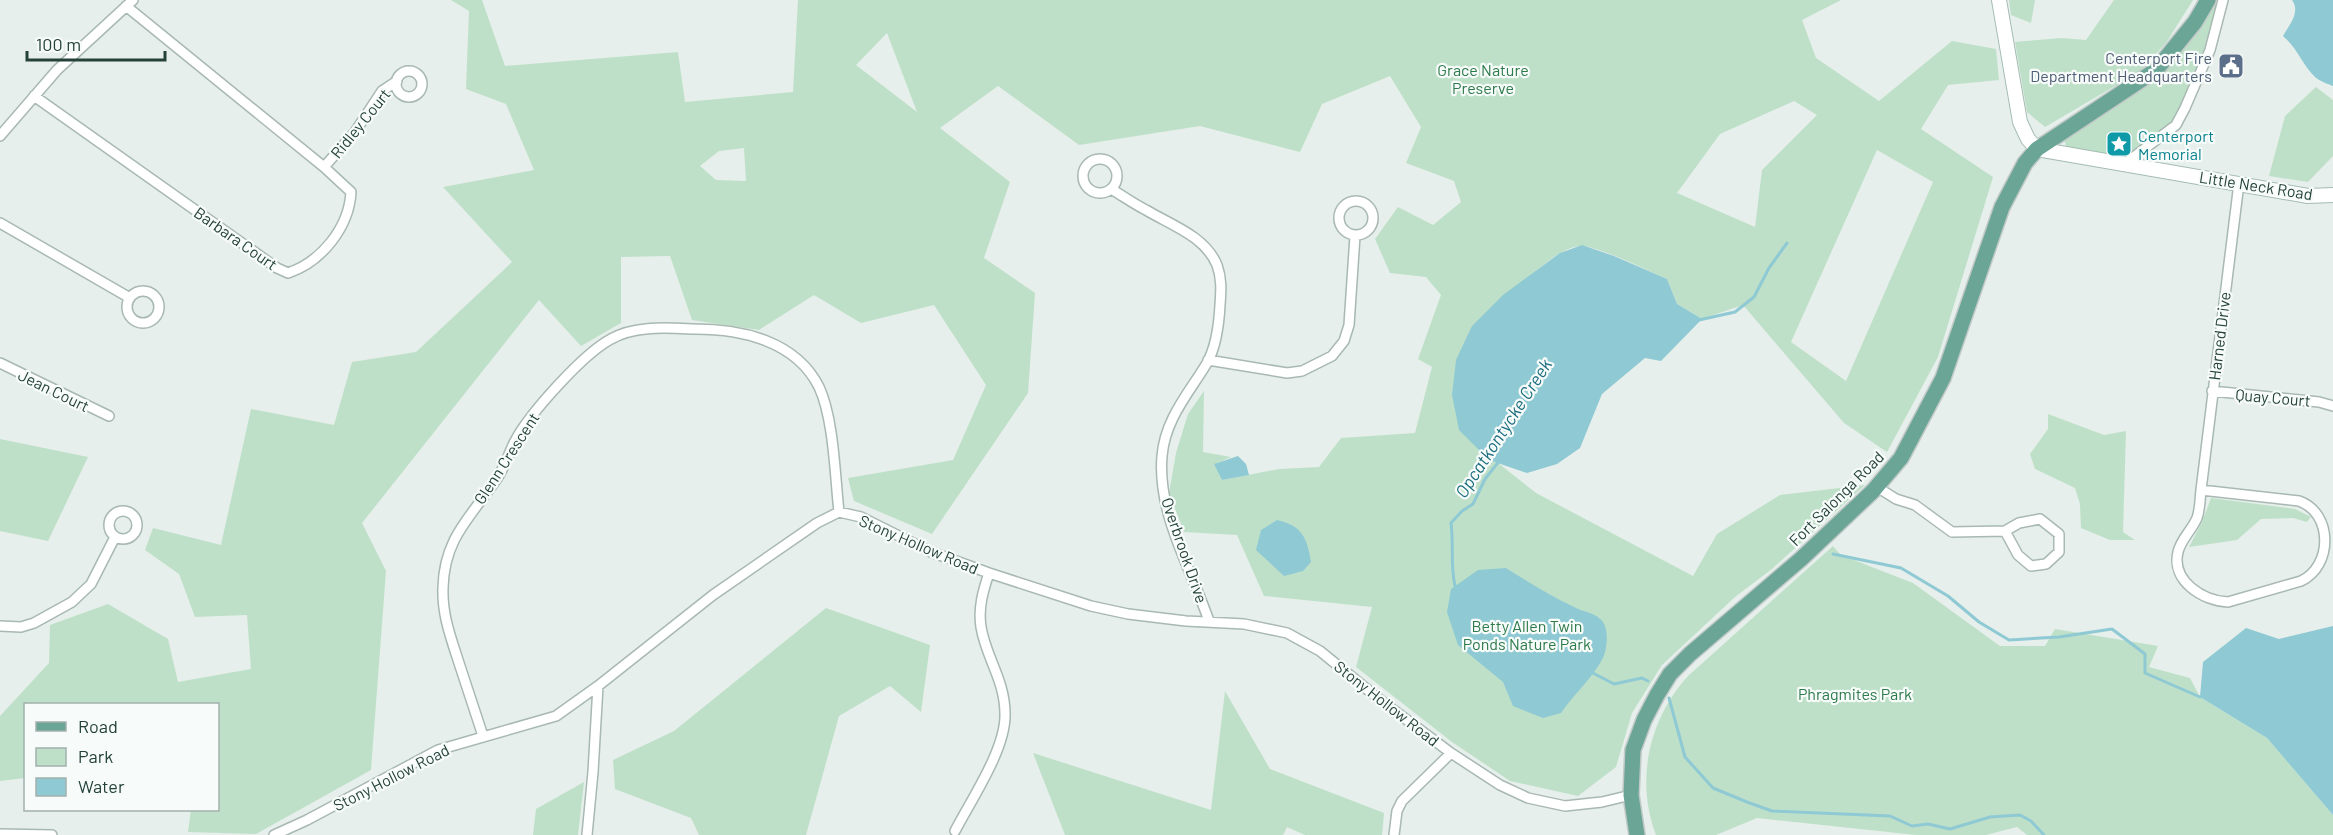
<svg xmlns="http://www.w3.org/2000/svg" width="2333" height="835" font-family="Barlow,sans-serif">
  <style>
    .green { fill: #bfe0c8; fill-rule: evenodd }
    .water { fill: #8ec9d4 }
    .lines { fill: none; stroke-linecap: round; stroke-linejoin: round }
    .stream { stroke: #8ec9d4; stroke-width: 3 }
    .street-casing { stroke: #a8b8b2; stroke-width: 12 }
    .secondary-casing { stroke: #a4bbb3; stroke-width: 16 }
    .primary-casing { stroke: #c2cac8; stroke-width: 18 }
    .street { stroke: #fff; stroke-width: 9 }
    .secondary { stroke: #fff; stroke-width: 14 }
    .primary { stroke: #6aa596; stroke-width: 15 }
    .labels { text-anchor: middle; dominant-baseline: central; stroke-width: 4.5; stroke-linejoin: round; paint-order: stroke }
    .service-label { font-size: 16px; fill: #4e5e75; stroke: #f7fbf9; text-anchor: end }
    .park-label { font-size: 16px; fill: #2d7a4b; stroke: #f7fbf9 }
    .street-label { font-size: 16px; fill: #24423a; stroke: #f7fbf9 }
    .culture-label { font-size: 16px; fill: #0d838f; stroke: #f7fbf9; text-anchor: start }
    .water-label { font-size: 18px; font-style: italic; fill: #1c6f80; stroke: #f7fbf9 }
  </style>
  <rect width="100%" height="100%" fill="#e6efeb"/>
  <path class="green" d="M451 0H482L505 66 678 52 685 102 793 92 798 0H1841L1802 20 1816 58 1879 101 1952 41 1996 49 1999 80 1948 85 1921 129 1993 177 1938 357 1887 452 1844 423 1743 305 1702 319 1677 304 1667 279C1651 272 1594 244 1580 246 1563 248 1550 260 1536 271L1489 460 1498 463 1536 493 1693 576 1717 534 1780 495 1865 485 1772 569 1735 597 1662 665 1632 713 1616 767 1578 796 1510 781 1452 742 1356 667 1372 607 1264 596 1237 535 1184 532 1169 493 1176 453 1188 414 1204 391 1203 452 1231 457 1215 464 1222 480 1279 469 1319 467 1341 438 1415 433 1432 367 1418 359 1441 295 1426 277 1390 273 1375 239 1398 207 1433 225 1461 202 1454 181 1406 163 1421 127 1390 76 1322 104 1300 152 1200 126 1079 145 998 86 940 128 1010 182 984 258 1035 293 1028 393 932 534 854 501 848 478 953 460 986 385 934 305 861 323 814 295 759 330 692 320 670 256 621 257V323L581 346 539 300 362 523 386 571 371 770 256 834 188 832 191 810H218V704H26L25 778 0 781V716L49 663 50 625 108 604 168 639 178 682 251 669 247 615 195 617 179 574 145 550 153 528 221 545 251 409 334 425 352 362 416 352 512 262 443 187 534 170 506 104 466 89 469 11ZM887 33 917 112 856 65ZM1794 101 1817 115 1762 170 1755 227 1677 193 1720 134ZM744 148 746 181 716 180 700 166 719 151ZM1877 150 1933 182 1846 381 1791 342Z
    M2009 0H2035L2031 23 2011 15Z
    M2114 0H2193L2166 43 2139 72 2045 127 2027 112 2015 42 2061 38 2086 40Z
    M2211 0H2221L2208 48 2175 121 2126 158 2067 149 2063 136 2119 102Z
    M2316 87 2333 100V156L2308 182 2269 176 2285 116Z
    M2048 414 2104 435 2126 431 2123 532 2135 540H2110L2081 528 2080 504 2075 488 2035 469 2030 454 2048 429Z
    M0 439 88 457 48 541 0 531Z
    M2211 498 2295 509 2311 517 2307 522 2293 518 2261 519 2237 540 2189 547 2202 522Z
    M1833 546 1841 555 1913 583 2000 646H2045L2055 629 2158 646 2149 667 2190 678 2200 697 2267 738 2333 815V835H2027L2017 827 1986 835H1916L1757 818 1716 835H1656C1635 780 1649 719 1688 676Z
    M826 608 930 645 921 712 890 686 839 716 806 835H699L691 818 615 789 613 760 674 731Z
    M1225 691 1270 769 1384 813 1382 835H1305L1287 827 1283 835H1065L1033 753 1211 810Z
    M584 782 578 835H533L536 809Z"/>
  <path class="water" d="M2292 0H2333V86C2328 84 2320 81 2316 78 2303 66 2298 49 2283 36 2289 25 2301 12 2292 0Z
    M1582 245 1614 256 1667 279 1677 304 1702 319 1661 361 1645 358 1602 394 1580 448 1557 464 1527 473 1489 460 1459 430 1452 395 1456 360 1472 326 1503 295 1560 253Z
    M1238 456 1246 464 1249 475 1222 480 1214 464Z
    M1277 520C1302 526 1307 537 1311 562L1303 571 1284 576 1256 550 1261 530Z
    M1506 568C1528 582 1551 596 1574 607 1583 612 1597 613 1603 622 1609 631 1607 649 1603 658 1592 679 1574 694 1561 713L1543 718 1513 706 1503 682 1458 645 1447 612 1451 589 1478 570Z
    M2333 626V815L2267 738 2200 697 2203 662 2246 628 2279 639Z"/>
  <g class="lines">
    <path class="stream" d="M1699 320 1735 312 1754 297 1769 268 1787 243
      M1833 554 1901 568 1948 596 1979 622 2009 640 2059 637 2112 629 2145 654V673L2200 697
      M1458 588 1455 586C1450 565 1454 545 1451 523L1462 511 1473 504 1485 479 1500 460
      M1591 672 1614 684 1642 678 1648 681
      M1669 698 1685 757 1713 788 1747 802 1772 811 1890 816 1912 826 1928 824 1950 829 1990 817 2020 815 2031 821 2044 835"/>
    <g class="street-casing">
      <path id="street" d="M396 84a13 13 0 1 1 26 0a13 13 0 1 1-26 0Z
        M34 96 277 268 288 273C321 262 349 228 351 192L324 167 126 6
        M0 136 57 70 133 0
        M1083 176a17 17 0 1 1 34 0a17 17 0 1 1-34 0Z
        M2123 165 2176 125 2185 108 2210 50 2223 0
        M324 167 355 132 382 91 397 81
        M1111 189C1123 196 1134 204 1146 210 1171 225 1205 236 1217 265 1222 279 1221 291 1220 305 1219 324 1216 347 1207 363 1189 393 1165 419 1162 456 1157 513 1191 569 1209 621
        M1339 218a17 17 0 1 1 34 0a17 17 0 1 1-34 0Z
        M0 223 130 298
        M127 307a16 16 0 1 1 32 0a16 16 0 1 1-32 0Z
        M1208 360 1287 373 1302 371 1332 356 1344 341 1349 325 1355 236
        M0 363 109 416
        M2212 391 2319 402 2333 406
        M1877 487 1896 499 1915 505 1952 532 2005 531 2019 523 2040 519 2059 534V552L2046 564 2031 566 2018 555 2005 531
        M2201 490 2299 501C2333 513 2333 566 2301 581L2228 602C2203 601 2171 581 2178 552 2181 539 2192 530 2197 518 2200 510 2200 499 2201 490Z
        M2201 490 2239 183
        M109 525a14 14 0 1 1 28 0a14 14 0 1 1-28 0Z
        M0 626 21 627 34 623 72 602 91 584 115 537
        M483 736C475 711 467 687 459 663 451 638 442 615 443 588 444 537 472 516 498 477 505 466 509 453 515 441 530 413 583 354 611 339 635 325 668 328 695 329 742 329 796 341 819 387 834 419 835 477 839 512
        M955 831C971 800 1006 749 1005 714 1005 680 986 658 981 627 978 608 983 591 989 573
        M0 834 52 835
        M274 835 307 820 438 750 556 716 598 686 713 595 817 523 839 512 861 517 931 552 989 573 1091 606 1128 614 1186 621 1244 624 1287 633 1320 651 1379 699 1451 753 1500 785 1528 798 1565 806 1602 802 1631 795
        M587 835 593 772 598 686
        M1394 835 1397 811 1402 801 1451 753"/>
    </g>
    <g class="secondary-casing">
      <path id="secondary" d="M1999 0 2020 122 2028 139 2037 149 2308 196 2333 195"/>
    </g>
    <g class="primary-casing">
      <path id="primary" d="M1637 835 1631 795 1633 750 1644 720 1657 695 1670 674 1690 654 1801 559 1873 491 1901 458 1943 378 2002 207 2025 163 2037 149 2156 70 2195 22 2208 0"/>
    </g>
    <use href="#street" class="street"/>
    <use href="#secondary" class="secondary"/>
    <use href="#primary" class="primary"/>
  </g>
  <defs>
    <g id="civic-square" transform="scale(1.35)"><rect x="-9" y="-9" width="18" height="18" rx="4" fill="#5c6f8a" stroke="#f7fbf9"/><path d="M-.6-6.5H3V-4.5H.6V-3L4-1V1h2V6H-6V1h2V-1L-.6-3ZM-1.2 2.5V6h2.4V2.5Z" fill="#fff"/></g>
    <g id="sight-square" transform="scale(1.35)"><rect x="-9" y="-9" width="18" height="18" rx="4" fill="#0f9aa8" stroke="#f7fbf9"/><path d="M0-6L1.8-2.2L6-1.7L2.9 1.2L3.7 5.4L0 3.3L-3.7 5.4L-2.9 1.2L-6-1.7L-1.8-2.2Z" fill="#fff"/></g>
  </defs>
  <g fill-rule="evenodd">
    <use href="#civic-square" x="2231" y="66"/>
    <use href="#sight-square" x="2119" y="144"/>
  </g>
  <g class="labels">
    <g class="service-label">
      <text x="2212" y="57">Centerport Fire<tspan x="2212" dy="18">Department Headquarters</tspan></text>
    </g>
    <g class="park-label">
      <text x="1483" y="69">Grace Nature<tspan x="1483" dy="18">Preserve</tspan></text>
      <text x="1527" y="625">Betty Allen Twin<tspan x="1527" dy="18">Ponds Nature Park</tspan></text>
      <text x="1855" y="693">Phragmites Park</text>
    </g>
    <g class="street-label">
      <text transform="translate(360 123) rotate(-51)">Ridley Court</text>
      <text transform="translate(2256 185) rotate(9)">Little Neck Road</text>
      <text transform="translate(236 238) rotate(35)">Barbara Court</text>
      <text transform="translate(2219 336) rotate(-83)">Harned Drive</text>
      <text transform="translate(54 390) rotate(26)">Jean Court</text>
      <text transform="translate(2273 397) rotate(5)">Quay Court</text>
      <text transform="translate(506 458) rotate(-57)">Glenn Crescent</text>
      <text transform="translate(1836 498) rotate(-45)">Fort Salonga Road</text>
      <text transform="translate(919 544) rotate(23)">Stony Hollow Road</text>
      <text transform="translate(1185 550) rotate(71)">Overbrook Drive</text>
      <text transform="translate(1387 703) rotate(38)">Stony Hollow Road</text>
      <text transform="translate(391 777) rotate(-27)">Stony Hollow Road</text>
    </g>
    <g class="culture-label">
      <text x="2138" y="135">Centerport<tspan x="2138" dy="18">Memorial</tspan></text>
    </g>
    <g class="water-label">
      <text transform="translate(1503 428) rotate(-57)">Opcatkontycke Creek</text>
    </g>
  </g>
  <rect x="24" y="703" width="195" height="108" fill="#f7fbf9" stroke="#a3b1ad" stroke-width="1.5"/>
  <rect x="36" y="722" width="30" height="9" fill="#6aa596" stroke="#a3b1ad" stroke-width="1.5"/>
  <text x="78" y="733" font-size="18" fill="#24423a">Road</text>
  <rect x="36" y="748" width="30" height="18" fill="#bfe0c8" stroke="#a3b1ad" stroke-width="1.5"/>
  <text x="78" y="763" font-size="18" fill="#24423a">Park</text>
  <rect x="36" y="778" width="30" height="18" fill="#8ec9d4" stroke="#a3b1ad" stroke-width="1.5"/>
  <text x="78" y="793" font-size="18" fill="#24423a">Water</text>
  <path d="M27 51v9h138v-9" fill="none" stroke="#24423a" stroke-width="3"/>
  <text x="36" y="51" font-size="18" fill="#24423a" stroke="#f7fbf9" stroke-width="4.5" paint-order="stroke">100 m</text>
</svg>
